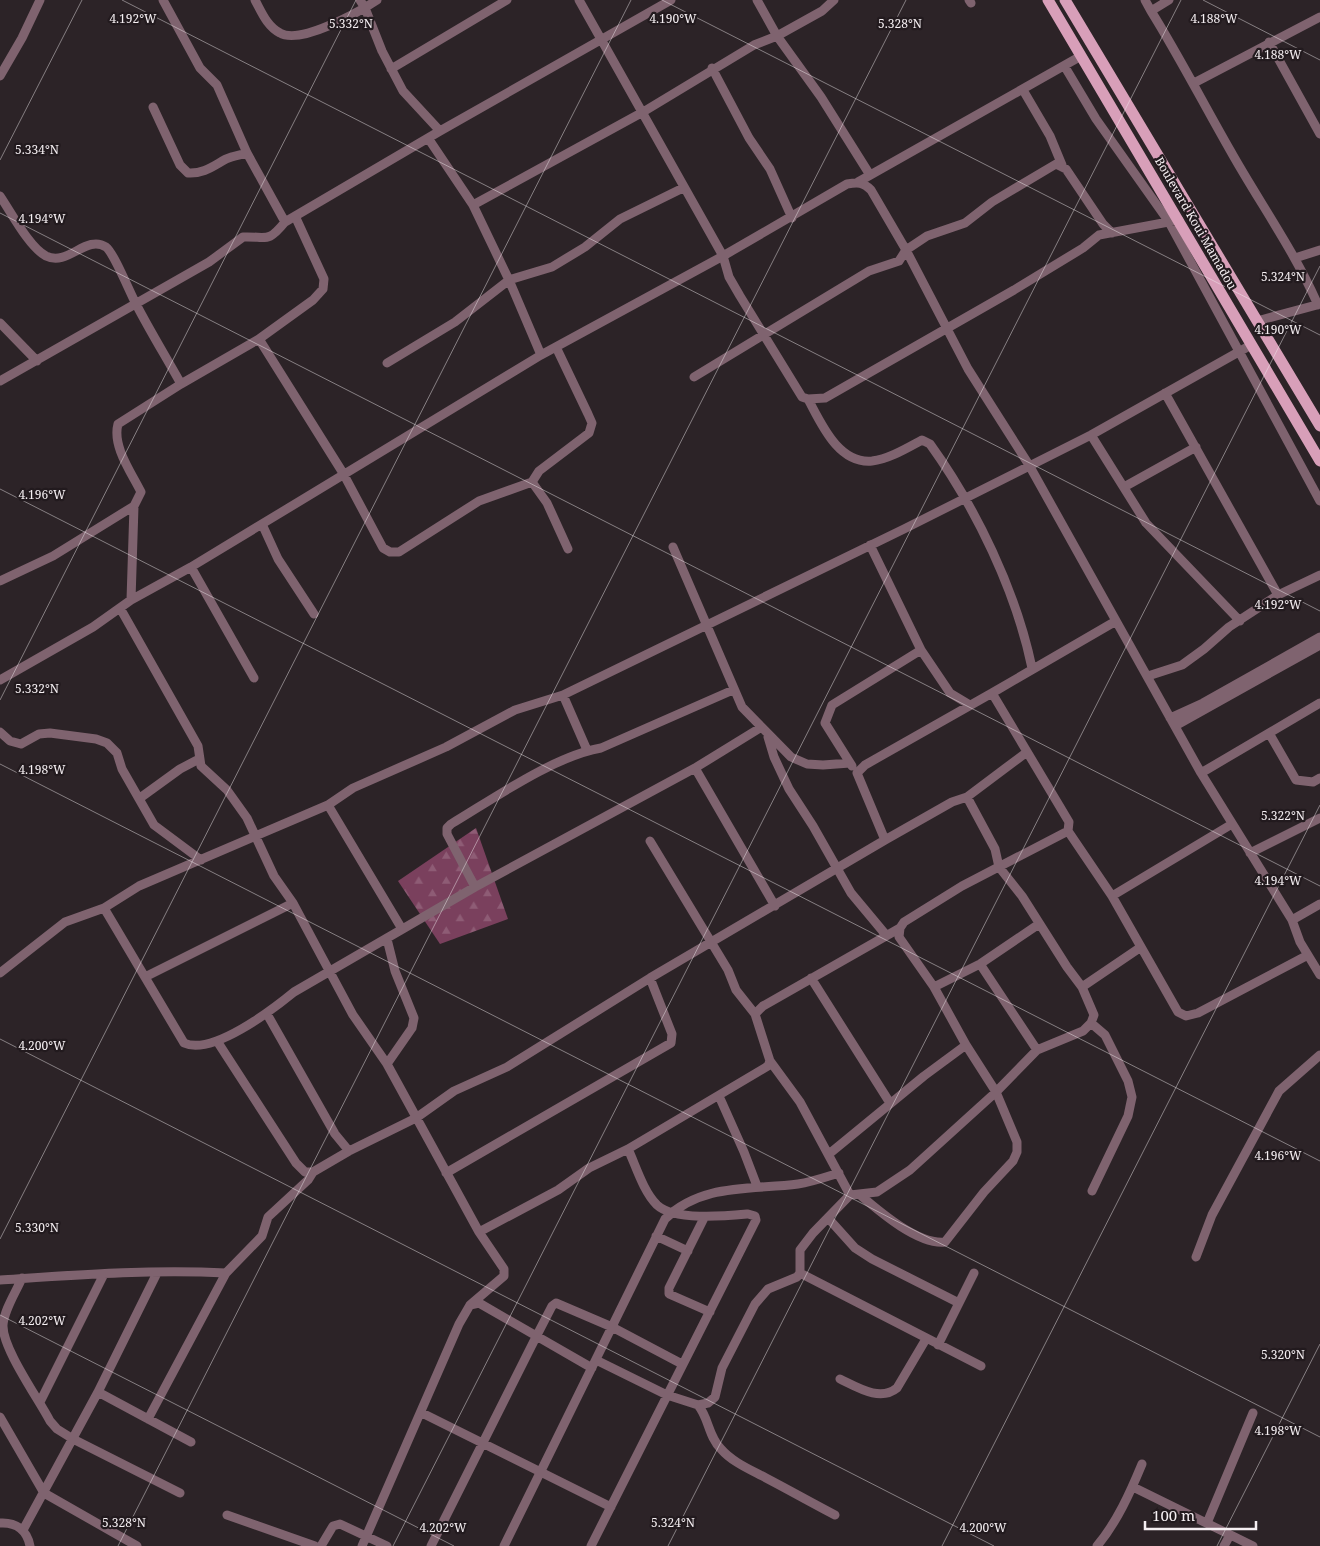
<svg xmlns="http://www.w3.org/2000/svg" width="1320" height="1546" font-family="'Noto Serif',serif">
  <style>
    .forest { fill: url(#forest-firs) }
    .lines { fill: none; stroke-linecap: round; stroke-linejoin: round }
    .minor { stroke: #7f636f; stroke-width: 9 }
    .major { stroke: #d89fb9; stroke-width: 11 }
    .ticks { fill: none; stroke: #f5eff2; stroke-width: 1; stroke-opacity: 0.45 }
    .labels { text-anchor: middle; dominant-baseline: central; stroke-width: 4.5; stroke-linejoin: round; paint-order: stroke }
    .street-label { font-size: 12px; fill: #f5eff2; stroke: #221a1e }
    .ticks-label { font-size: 12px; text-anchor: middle; fill: #f5eff2; stroke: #221a1e; stroke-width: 4.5; stroke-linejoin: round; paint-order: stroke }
  </style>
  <defs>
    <pattern id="forest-firs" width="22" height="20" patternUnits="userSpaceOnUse" patternTransform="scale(1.25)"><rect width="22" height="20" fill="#7a405d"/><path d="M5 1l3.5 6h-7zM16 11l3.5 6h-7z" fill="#8e5c75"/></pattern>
  </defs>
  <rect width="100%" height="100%" fill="#2c2327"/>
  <path class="forest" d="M476 828 508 919 440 944 398 881Z"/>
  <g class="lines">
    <path class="minor" d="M163 0 200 68 217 85 247 153 285 222
      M255 0C262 13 267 26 280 33 300 45 359 12 377 0
      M360 0 365 8 382 51 403 91 440 131
      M579 0 723 256 729 277 740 296 802 397 808 399 825 398 1014 290 1083 248 1099 235 1179 220
      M834 0 822 11 777 36 821 97 870 175
      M969 0 971 3
      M1145 0 1151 11 1169 0
      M1151 11C1179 56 1203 103 1230 150 1259 202 1294 250 1318 305
      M1269 42 1320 134
      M1065 67 1096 119 1169 222 1320 501
      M712 68 749 138 770 169 792 218
      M391 69 507 0
      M0 76 22 38 40 0
      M1194 83 1320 17
      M1023 90 1050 136 1062 165
      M153 107 180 165 188 173C204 174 213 166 226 159 232 156 240 155 247 153
      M428 138 473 205
      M858 182 1081 56
      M0 196C11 212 29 247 46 256 68 267 86 234 106 247 114 253 130 293 136 304 150 331 166 357 181 384L118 424C112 446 131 472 141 492L134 506 53 556 0 581
      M1295 258 1320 250
      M1257 321 1320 304
      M0 323 37 361
      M259 339 343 473 383 548 390 552H399L479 501 532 482 539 471 589 433 592 423 588 414 556 347
      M541 355 509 280 473 205 643 112 754 45 777 36 757 0
      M387 363 455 322 509 280 552 267 585 247 620 219 683 188
      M694 377 869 271 899 261 906 250 927 236 965 223 992 202 1056 164 1066 169 1103 224 1112 233
      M0 381 209 262 243 237C267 236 267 244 285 222L440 131 671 0
      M181 384 259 339 313 300 323 289 324 279 295 216
      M1165 393 1278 595
      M808 399C821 423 838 464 872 461 889 459 907 448 922 440L930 444C976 508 1016 591 1032 668
      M1091 435 1146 523 1240 621
      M532 482 547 503 568 549
      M1124 487 1196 447
      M262 524 278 559 314 614
      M870 545 921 650 950 693 970 705
      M673 547 742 707 791 757 807 764 823 765 850 763
      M191 567 254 678
      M131 600 134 506
      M120 608 198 746 201 766 227 790 247 818 274 876 293 903 353 1015 387 1064 479 1232
      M1148 676 1182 665 1204 649 1229 627 1278 595 1320 575
      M0 680 93 627 131 600 191 567 541 355 723 256 847 184C858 182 863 182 871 190L906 250 968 369 1029 465 1201 773 1292 920 1300 942 1320 975
      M563 695 587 750
      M1170 718 1203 703 1320 637
      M1175 726 1320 645
      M0 732 10 741 21 744 39 734 50 733 96 739 107 743 117 753 122 769 154 825 201 860
      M1269 733 1296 780 1313 782 1320 778
      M768 737 774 757 789 789 813 826 851 893 886 935
      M852 766 825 723 832 705 921 650
      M695 768 775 906
      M1201 773 1320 703
      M140 798 180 769 199 759
      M328 805 402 929
      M1068 831 1112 896 1232 824
      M885 840 952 802 967 797 1027 752
      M650 841 728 970 736 990 755 1014
      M1250 853 1320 818
      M475 887 447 834V828L451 824C493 799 554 756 601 748L733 690
      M1112 896 1178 1012 1186 1016 1198 1013 1308 955
      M104 908 184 1043C212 1056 272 1010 294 992L475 887 695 768 760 728
      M1292 920 1320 904
      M387 939 395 971 414 1018 412 1028 387 1064
      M980 964 1037 1050
      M0 973 65 922 104 908 139 886 328 805 353 788 446 747 515 710 563 695 904 529 1091 435 1251 345
      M145 977 293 903
      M811 978 890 1103
      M934 987 980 964 1039 924
      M1082 987 1141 947
      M267 1014 335 1134 349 1151
      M1091 1023 1105 1035 1128 1081 1132 1097 1128 1116 1092 1191
      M217 1041 296 1163 305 1172H313L349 1151 416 1118 454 1091 507 1067 650 978 885 840 857 773 865 765 992 693
      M770 1061 800 1102 850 1195
      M719 1096 744 1152 757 1186
      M829 1154 924 1076 966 1045
      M446 1173 671 1043 672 1034 650 978
      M859 1194C879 1211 918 1245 945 1242L984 1192 1013 1161 1017 1152V1142L996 1092 966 1045 934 987 899 937 900 928 904 922 962 886 1068 831 1069 822 992 693 1116 621
      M704 1218 669 1288V1294L710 1312
      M828 1218 855 1248 872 1259 959 1303
      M656 1236 688 1251
      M1196 1257 1212 1215 1279 1091 1320 1055
      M800 1273 981 1366
      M22 1278C16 1292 4 1310 3 1325 2 1348 38 1398 50 1421L57 1429 73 1439 180 1493
      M0 1280C75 1275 151 1269 226 1273
      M470 1305 504 1276V1269L479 1232 558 1190 589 1168 628 1149 768 1066 770 1061 755 1014 763 1006 900 928
      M938 1345 974 1273
      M596 1360 667 1395 698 1405 708 1403 715 1397 722 1368 755 1304 768 1289 797 1277 800 1273V1250L813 1233 850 1195 877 1192 910 1170 996 1092 1037 1050 1083 1031 1091 1023 1094 1015 1082 987 1067 967 1022 896 999 867 995 849 967 797
      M840 1379C857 1387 880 1402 897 1388L926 1339
      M98 1392 191 1442
      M40 1402 104 1274
      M698 1405C709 1418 708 1436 721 1449 732 1462 751 1470 766 1478 789 1490 812 1503 835 1515
      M422 1413 611 1507
      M0 1417 44 1493 137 1546
      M148 1419 226 1273 262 1236 268 1217 308 1180 313 1172
      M1133 1487 1253 1546
      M227 1515 315 1546
      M0 1523C16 1522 27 1530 30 1546
      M1207 1523 1253 1413
      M23 1530 98 1392 157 1273
      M321 1546 333 1526 340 1524 387 1546
      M362 1546 459 1324 470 1305 479 1303 592 1368
      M431 1546 536 1337 552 1306 556 1303 612 1327 682 1364
      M504 1546 665 1219C701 1183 752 1190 798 1184 812 1182 826 1177 839 1173
      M591 1546 756 1220 755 1216 748 1214C726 1216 674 1221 657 1205 643 1191 636 1166 628 1149
      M1097 1546C1117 1522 1130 1493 1142 1464
      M1224 1546 1230 1535"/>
    <path class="major" d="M1048 0 1320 461
      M1065 0 1320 426"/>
  </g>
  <path class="ticks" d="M122 0 1320 611M662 0 1320 335M1203 0 1320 60M0 160 82 0M0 213 1320 886M0 489 1320 1161M0 700 356 0M0 764 1320 1437M0 1039 994 1546M0 1239 631 0M0 1315 454 1546M118 1546 906 0M393 1546 1181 0M668 1546 1320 266M942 1546 1320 805M1217 1546 1320 1344"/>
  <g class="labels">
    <g class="street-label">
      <text transform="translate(1196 223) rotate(60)">Boulevard Koui Mamadou</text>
    </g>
  </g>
  <g class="ticks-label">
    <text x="1214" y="23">4.188°W</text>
    <text x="133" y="23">4.192°W</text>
    <text x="673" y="23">4.190°W</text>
    <text x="351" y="28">5.332°N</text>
    <text x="900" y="28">5.328°N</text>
    <text x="1278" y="59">4.188°W</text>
    <text x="37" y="154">5.334°N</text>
    <text x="42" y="223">4.194°W</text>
    <text x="1283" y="281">5.324°N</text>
    <text x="1278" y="334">4.190°W</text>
    <text x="42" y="499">4.196°W</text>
    <text x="1278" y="609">4.192°W</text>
    <text x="37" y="693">5.332°N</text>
    <text x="42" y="774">4.198°W</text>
    <text x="1283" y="820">5.322°N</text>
    <text x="1278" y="885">4.194°W</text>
    <text x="42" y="1050">4.200°W</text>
    <text x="1278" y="1160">4.196°W</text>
    <text x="37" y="1232">5.330°N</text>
    <text x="42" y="1325">4.202°W</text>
    <text x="1283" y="1359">5.320°N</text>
    <text x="1278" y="1435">4.198°W</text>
    <text x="124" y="1527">5.328°N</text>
    <text x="673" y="1527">5.324°N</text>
    <text x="443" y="1532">4.202°W</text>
    <text x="983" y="1532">4.200°W</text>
  </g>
  <path d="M1145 1521v8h111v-8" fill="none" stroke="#f5eff2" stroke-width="2.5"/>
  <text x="1152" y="1521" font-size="15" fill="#f5eff2" stroke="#221a1e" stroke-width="4" paint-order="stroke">100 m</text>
</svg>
